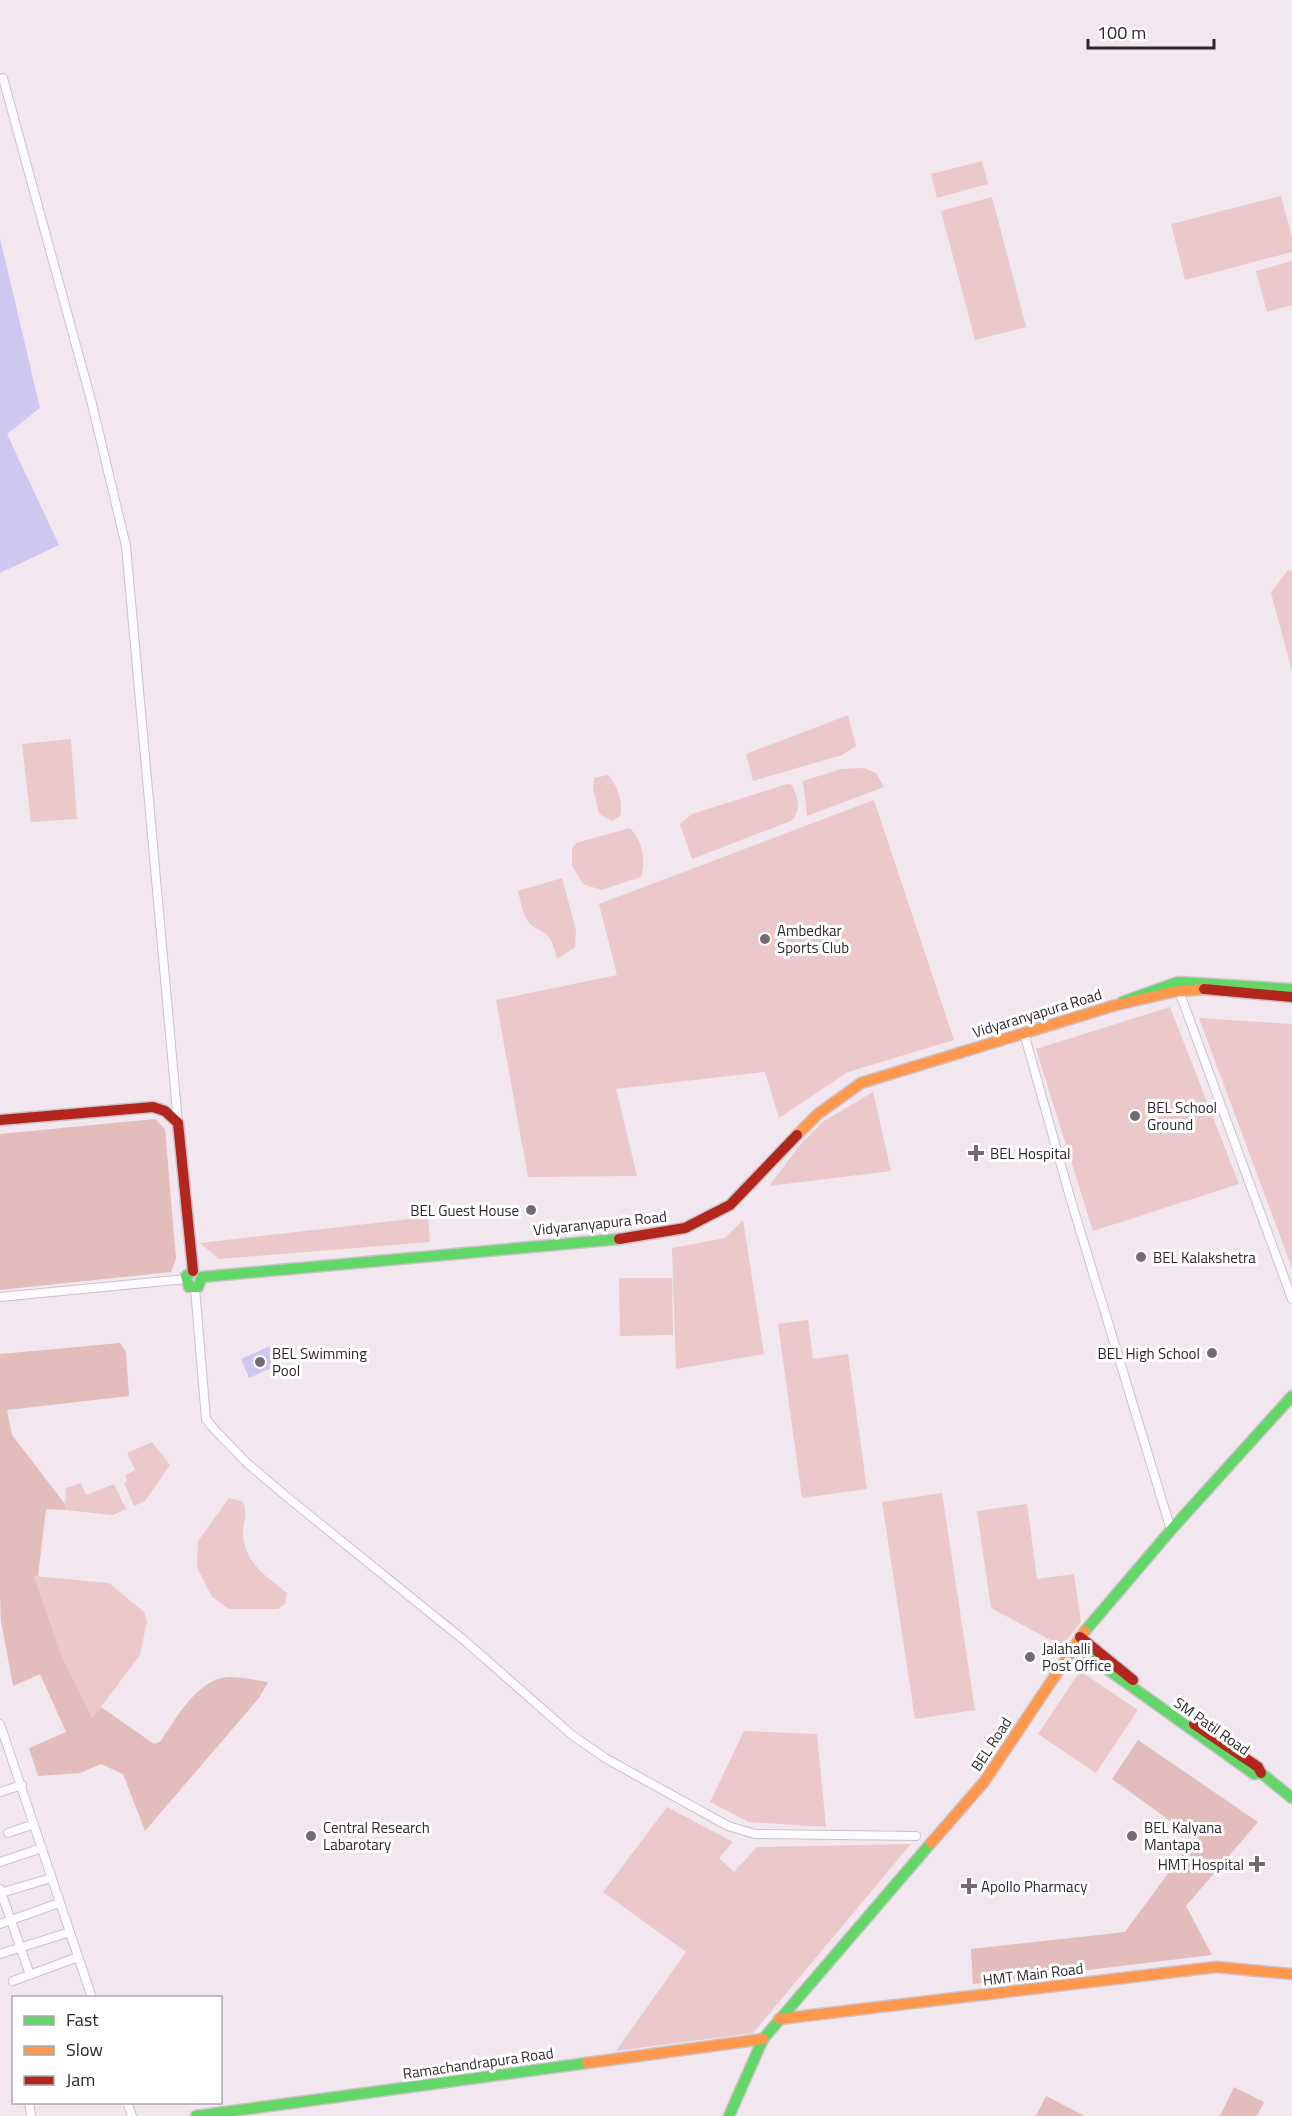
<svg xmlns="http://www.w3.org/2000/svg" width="1292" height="2116" font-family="'Titillium Web',sans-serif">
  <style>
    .green { fill: #ebc9ca }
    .forest { fill: #e3bcbc }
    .water { fill: #cec7ef }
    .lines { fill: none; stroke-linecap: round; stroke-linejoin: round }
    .street-casing { stroke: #cbc3c9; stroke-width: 10 }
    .fast-casing { stroke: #cbc3c9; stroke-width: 13 }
    .slow-casing { stroke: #cbc3c9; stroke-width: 13 }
    .jam-casing { stroke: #cbc3c9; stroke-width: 13 }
    .street { stroke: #fdfbfd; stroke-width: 8 }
    .fast { stroke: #63d668; stroke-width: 10 }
    .slow { stroke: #ff974d; stroke-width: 10 }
    .jam { stroke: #b3261e; stroke-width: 10 }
    .poi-dot { fill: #736b70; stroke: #fff; stroke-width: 2 }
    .labels { text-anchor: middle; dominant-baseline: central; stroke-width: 6; stroke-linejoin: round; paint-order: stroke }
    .poi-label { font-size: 15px; fill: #2e282c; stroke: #fff; text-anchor: start }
    .street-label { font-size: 15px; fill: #2e282c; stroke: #fff }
  </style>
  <rect width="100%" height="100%" fill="#f2e7ef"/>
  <path class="green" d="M982 161 988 184 937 198 931 174Z
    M1281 196 1292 237V252L1185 280 1171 224Z
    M992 197 1026 327 975 340 941 211Z
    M1292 261V305L1267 312 1256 271Z
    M1292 570V671L1271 593 1287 571Z
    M848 715 856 746 842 755 753 781 746 754Z
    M71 739 77 819 31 822 22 744Z
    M864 768 876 773 884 787 807 816 803 781 841 769Z
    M608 775C618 786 623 802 620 816L612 821 599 814 593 789 594 778Z
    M787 784 792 785C798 797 802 810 791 821L692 859 680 824 692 814Z
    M874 800 954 1040 848 1072 779 1118 765 1072 616 1089 637 1176 528 1177 496 1000 617 975 599 904Z
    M630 828C643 842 646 859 641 877L601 890 583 884 572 866V848L576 843Z
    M562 878 576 930 575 947 557 959C550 923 537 937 526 918 522 910 520 899 518 891Z
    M1170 1007 1239 1184 1093 1231 1036 1049Z
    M1199 1018 1292 1024V1268Z
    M873 1092 891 1171 769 1186 800 1145 824 1121Z
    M428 1217 430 1242 219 1259 200 1243Z
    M743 1220 764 1354 676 1369 672 1248 725 1238Z
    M619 1278H672L673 1335 620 1336Z
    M808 1320 813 1359 848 1354 867 1489 802 1498 778 1324Z
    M152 1442 170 1465 145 1501 134 1506 124 1483 127 1481 125 1475 135 1470 127 1453Z
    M81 1483 86 1495 114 1484 126 1509 113 1515 65 1510 66 1488Z
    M942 1493 975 1710 915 1719 882 1502Z
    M229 1498 242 1501C249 1513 243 1520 243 1533 244 1563 267 1577 287 1593L285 1604 278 1609H229L212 1597 197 1567 198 1541Z
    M1027 1504 1037 1579 1074 1574 1081 1622 1062 1646 991 1608 977 1511Z
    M34 1576 109 1583 144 1612 147 1621 140 1655 92 1719 63 1659Z
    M1080 1671 1138 1710 1096 1773 1038 1734Z
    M744 1731 817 1734 826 1827 749 1822 710 1802Z
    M667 1807 733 1842 719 1858 734 1872 757 1847 911 1844 753 2033 616 2051 686 1952 603 1892Z"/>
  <path class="forest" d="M155 1119 165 1129 176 1258 171 1272 0 1290V1134Z
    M120 1343 126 1352 129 1396 7 1410 12 1435 65 1504V1510L46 1509 38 1576H34L63 1659 92 1718 101 1707 154 1744 160 1742C176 1719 198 1677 230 1677 242 1677 255 1680 268 1682L259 1698 145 1831 123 1774 101 1764 80 1773 38 1776 29 1748 66 1732 40 1674 13 1686 1 1621 0 1594V1354Z
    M1138 1740 1258 1822 1186 1906 1212 1955 973 1984 971 1949 1125 1932 1194 1838 1112 1779Z
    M1234 2087 1264 2102 1257 2116H1220Z
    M1046 2096 1085 2116H1036Z"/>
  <path class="water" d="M0 238 40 408 7 434 59 545 0 573Z
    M270 1346 279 1365 249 1378 241 1359Z"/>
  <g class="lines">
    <g class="street-casing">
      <path id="street" d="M3 78 91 400 126 546 178 1123
        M1178 988 1292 1299
        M1024 1033 1070 1197 1171 1530
        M195 1288 206 1419 213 1428 248 1464 287 1497 465 1641 572 1735 605 1758 728 1826 755 1834 916 1836
        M0 1297 186 1279
        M0 1724 92 1998
        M0 1792 22 1785
        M8 1833 34 1824
        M0 1862 42 1848
        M0 1889 30 1975
        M1 1893 51 1878
        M0 1924 59 1903
        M0 1954 70 1932
        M13 1981 78 1957
        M29 2102 31 2116
        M127 2102 132 2116"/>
    </g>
    <g class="fast-casing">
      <path id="fast" d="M1122 1002 1178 982 1292 989
        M193 1271 186 1276 189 1287H198L202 1277
        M202 1277 619 1239
        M1085 1631 1171 1530 1292 1396
        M1072 1648 1093 1659 1254 1774 1261 1773 1292 1798
        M196 2116 587 2063
        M729 2116 763 2039 931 1843"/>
    </g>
    <g class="slow-casing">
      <path id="slow" d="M797 1135 818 1114 861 1083 1116 1005 1172 992 1204 989
        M931 1843 984 1782 1085 1631
        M779 2019 1216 1967 1292 1974
        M587 2063 763 2039"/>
    </g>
    <g class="jam-casing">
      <path id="jam" d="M1204 989 1292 997
        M0 1120 153 1107 165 1111 178 1123 193 1271
        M619 1239 685 1228 730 1205 797 1135
        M1080 1637 1133 1680
        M1194 1724 1258 1767 1261 1773"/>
    </g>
    <use href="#street" class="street"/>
    <use href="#fast" class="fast"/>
    <use href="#slow" class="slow"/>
    <use href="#jam" class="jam"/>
  </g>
  <g class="poi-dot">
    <circle cx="765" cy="939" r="6"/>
    <circle cx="1135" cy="1116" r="6"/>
    <path d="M973 1144h6v6h6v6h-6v6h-6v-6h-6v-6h6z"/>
    <circle cx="531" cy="1210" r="6"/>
    <circle cx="1141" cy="1257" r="6"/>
    <circle cx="1212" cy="1353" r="6"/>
    <circle cx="260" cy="1362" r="6"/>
    <circle cx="1030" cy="1657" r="6"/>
    <circle cx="311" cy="1836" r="6"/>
    <circle cx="1132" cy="1836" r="6"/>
    <path d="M1254 1855h6v6h6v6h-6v6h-6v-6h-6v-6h6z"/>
    <path d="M966 1877h6v6h6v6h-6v6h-6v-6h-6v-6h6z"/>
  </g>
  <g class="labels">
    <g class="poi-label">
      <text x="777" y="930">Ambedkar<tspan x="777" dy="17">Sports Club</tspan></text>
      <text x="1147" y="1107">BEL School<tspan x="1147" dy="17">Ground</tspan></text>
      <text x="990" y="1153">BEL Hospital</text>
      <text x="519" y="1210" text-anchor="end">BEL Guest House</text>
      <text x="1153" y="1257">BEL Kalakshetra</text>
      <text x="272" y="1353">BEL Swimming<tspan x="272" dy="17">Pool</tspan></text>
      <text x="1200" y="1353" text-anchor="end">BEL High School</text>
      <text x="1042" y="1648">Jalahalli<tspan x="1042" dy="17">Post Office</tspan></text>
      <text x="323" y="1827">Central Research<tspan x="323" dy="17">Labarotary</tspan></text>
      <text x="1144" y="1827">BEL Kalyana<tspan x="1144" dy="17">Mantapa</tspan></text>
      <text x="1244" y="1864" text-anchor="end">HMT Hospital</text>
      <text x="981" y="1886">Apollo Pharmacy</text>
    </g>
    <g class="street-label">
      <text transform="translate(1037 1013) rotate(-17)">Vidyaranyapura Road</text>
      <text transform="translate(600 1223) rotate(-6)">Vidyaranyapura Road</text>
      <text transform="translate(1212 1726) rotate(35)">SM Patil Road</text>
      <text transform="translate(991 1744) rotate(-57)">BEL Road</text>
      <text transform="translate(1033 1974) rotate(-7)">HMT Main Road</text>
      <text transform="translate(478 2063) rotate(-8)">Ramachandrapura Road</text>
    </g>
  </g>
  <rect x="12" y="1996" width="210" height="108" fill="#ffffff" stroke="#aba9ab" stroke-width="1.5"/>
  <rect x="24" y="2016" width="30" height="9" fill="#63d668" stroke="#aba9ab" stroke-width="1.5"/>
  <text x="66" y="2026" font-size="18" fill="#2e282c">Fast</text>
  <rect x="24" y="2046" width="30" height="9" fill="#ff974d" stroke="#aba9ab" stroke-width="1.5"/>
  <text x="66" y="2056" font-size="18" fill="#2e282c">Slow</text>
  <rect x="24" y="2076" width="30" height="9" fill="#b3261e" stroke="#aba9ab" stroke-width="1.5"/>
  <text x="66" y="2086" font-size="18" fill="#2e282c">Jam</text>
  <path d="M1088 39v9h126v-9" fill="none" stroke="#2e282c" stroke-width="3"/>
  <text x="1097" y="39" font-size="18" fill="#2e282c" stroke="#ffffff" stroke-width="4.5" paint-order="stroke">100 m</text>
</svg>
